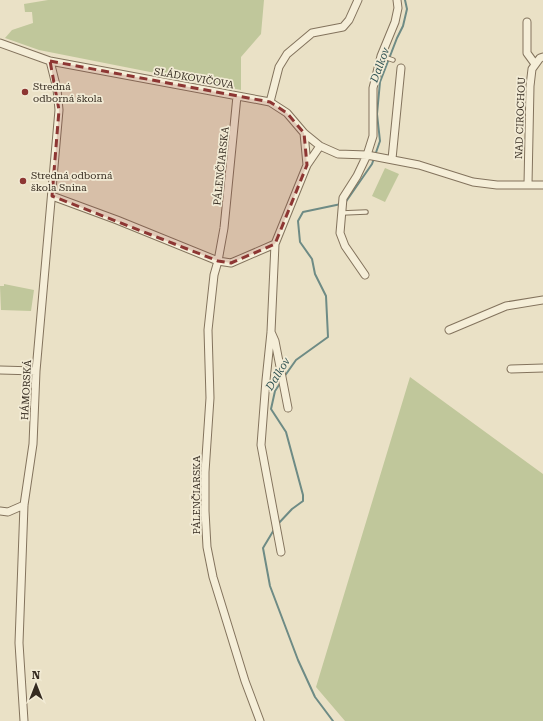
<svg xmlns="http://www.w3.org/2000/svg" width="543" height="721" font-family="'Roboto Serif',serif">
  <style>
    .green { fill: #c0c79b }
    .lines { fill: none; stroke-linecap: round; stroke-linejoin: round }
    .stream { stroke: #6e8b85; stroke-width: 2 }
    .lane-casing { stroke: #83735d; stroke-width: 5.5 }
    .street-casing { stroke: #83735d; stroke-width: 9 }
    .lane { stroke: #f5eed8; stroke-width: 3.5 }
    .street { stroke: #f5eed8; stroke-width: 7 }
    .marked { fill: #8d3633; fill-opacity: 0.2; stroke: #8d3633; stroke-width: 3; stroke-dasharray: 8 5; stroke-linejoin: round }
    .poi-dot { fill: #8d3633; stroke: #f2ebd5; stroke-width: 1.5 }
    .labels { text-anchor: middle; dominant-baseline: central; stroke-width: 3.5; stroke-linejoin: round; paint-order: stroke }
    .street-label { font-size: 10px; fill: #352b20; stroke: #f2ebd5 }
    .poi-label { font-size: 10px; fill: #352b20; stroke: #f2ebd5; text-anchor: start }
    .water-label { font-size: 11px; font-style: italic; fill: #305353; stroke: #f2ebd5 }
  </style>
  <rect width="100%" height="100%" fill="#eae1c6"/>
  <path class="green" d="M48 0H264L261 34 241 57V90L39 50 5 38 12 30 33 23 32 12H25L24 4Z
    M385 168 399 174 385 202 372 196Z
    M4 284 34 290 31 311 1 310 0 286H4Z
    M410 377 543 474V721H345L316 687Z"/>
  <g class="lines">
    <path class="stream" d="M345 203 372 164 380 141 377 114 380 82 397 38 403 26 407 9 405 0
      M284 377 296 360 328 337 326 296 315 274 312 259 300 242 298 221 303 212 341 204
      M277 525 292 509 303 501V495L286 432 271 409 275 391 281 382
      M275 528 263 548 270 586 298 660 315 697 333 721"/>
    <g class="lane-casing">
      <path id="lane" d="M381 56 393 60
        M342 213 366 212"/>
    </g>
    <g class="street-casing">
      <path id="street" d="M527 22V53L535 64
        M0 43 50 61 270 102 287 113 304 133 320 146 338 154 367 155 419 165 473 182 497 185H543
        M237 96 224 228 218 261 214 275 208 330 210 398 205 472V511L207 547 213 577 245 681 260 721
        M270 102 279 67 287 54 312 33 343 27 349 20 358 0
        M392 159 401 68
        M307 165 320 146
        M528 184 530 86 532 69 540 58 543 57
        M52 196 117 220 218 261 231 263 275 244 307 165 304 133
        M275 244 271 332 266 380 261 445 281 552
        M365 275 345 246 340 233 343 198 357 176 367 155 373 136V88L381 56 395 22 398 8 397 0
        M449 330 506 306 543 300
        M271 332 275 341 288 408
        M511 369 543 368
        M0 370 36 371
        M0 511 8 512 24 505
        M24 721 19 643 24 505 33 444 36 371 59 110 57 89 50 61"/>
    </g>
    <use href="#lane" class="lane"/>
    <use href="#street" class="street"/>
  </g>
  <path class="marked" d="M50 61 270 102 287 113 304 133 307 165 275 244 231 263 218 261 52 196 59 110Z"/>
  <g class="poi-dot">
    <circle cx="25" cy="92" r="4"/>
    <circle cx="23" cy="181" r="4"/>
  </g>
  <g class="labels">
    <g class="street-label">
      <text transform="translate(194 78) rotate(10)">SLÁDKOVIČOVA</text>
      <text transform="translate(520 118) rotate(-88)">NAD CIROCHOU</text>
      <text transform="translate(221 166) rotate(-84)">PÁLENČIARSKA</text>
      <text transform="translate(26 390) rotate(-87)">HÁMORSKÁ</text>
      <text transform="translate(196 495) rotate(-90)">PÁLENČIARSKA</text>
    </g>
    <g class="poi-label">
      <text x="33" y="86">Stredná<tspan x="33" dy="12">odborná škola</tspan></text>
      <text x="31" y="175">Stredná odborná<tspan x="31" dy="12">škola Snina</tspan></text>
    </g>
    <g class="water-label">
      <text transform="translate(380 65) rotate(-70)">Dalkov</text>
      <text transform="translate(278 374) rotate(-58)">Dalkov</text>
    </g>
  </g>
  <g transform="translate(36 685)" stroke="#f2ebd5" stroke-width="3" paint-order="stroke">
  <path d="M0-3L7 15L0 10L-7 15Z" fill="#352b20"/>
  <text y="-6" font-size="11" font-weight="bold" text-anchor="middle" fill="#352b20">N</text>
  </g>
</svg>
